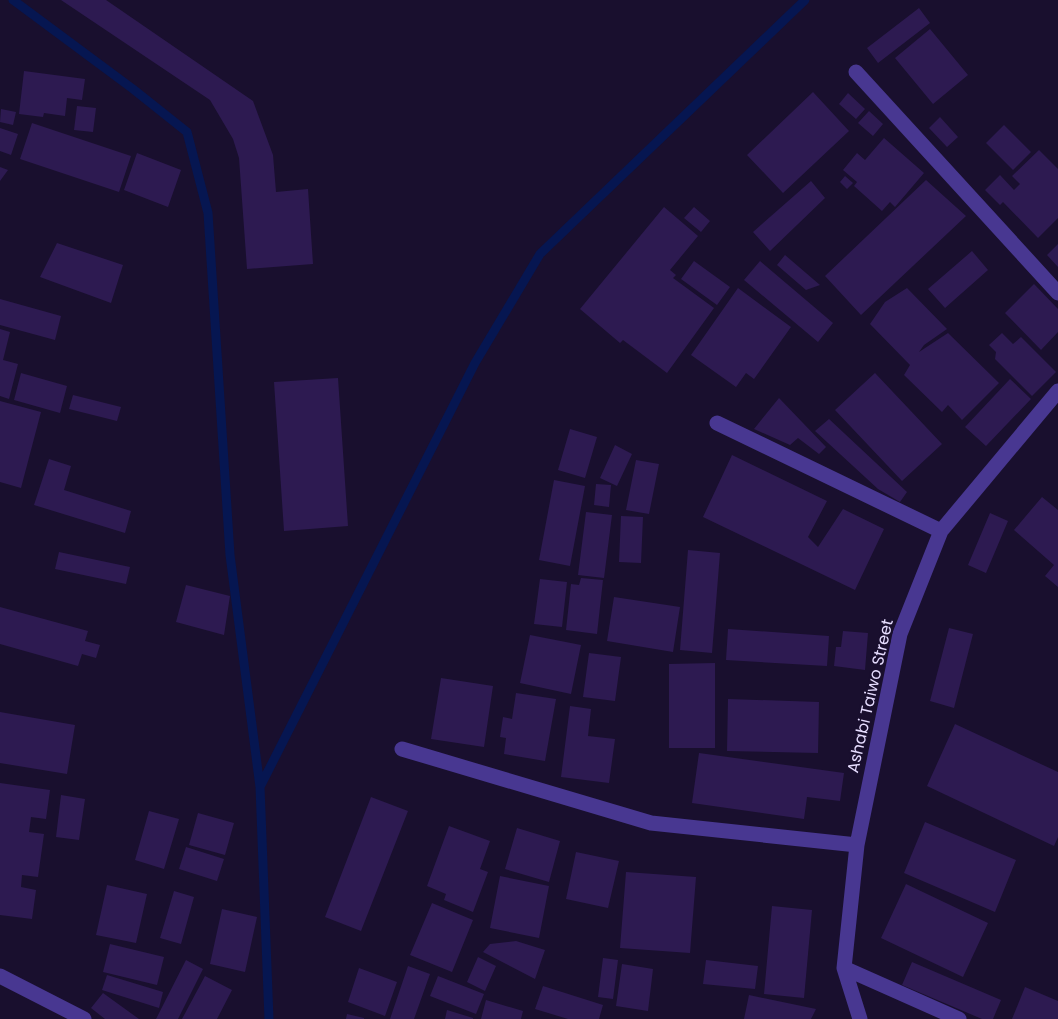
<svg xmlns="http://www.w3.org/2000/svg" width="1058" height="1019" font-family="Poppins,sans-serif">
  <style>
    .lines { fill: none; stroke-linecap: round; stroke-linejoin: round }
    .stream { stroke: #061651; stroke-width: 9 }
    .building { fill: #2d1a51 }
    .minor { stroke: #483791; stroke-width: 15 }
    .labels { text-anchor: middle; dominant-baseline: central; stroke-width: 4.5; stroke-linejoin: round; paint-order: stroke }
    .street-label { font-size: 16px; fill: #e6ddff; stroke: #190f2e }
  </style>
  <rect width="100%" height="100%" fill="#190f2e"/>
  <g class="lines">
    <path class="stream" d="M13 0 133 89 187 132 208 213 230 555 260 787 269 1019
      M260 787 475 363 540 254 805 0"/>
  </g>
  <path class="building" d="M61 0H106L253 101 273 155 276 192 308 189 313 264 247 269 239 158 233 139 210 100Z
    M919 8 930 23 878 63 867 48Z
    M930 29 968 75 933 104 895 58Z
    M24 71 85 79 82 100 67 98 65 116 44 113 43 117 19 114Z
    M813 92 849 131 783 193 747 155Z
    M848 93 865 109 856 119 839 104Z
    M77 106 96 108 93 132 74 130Z
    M1 109 16 112 13 125 0 122Z
    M869 111 883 124 873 136 858 123Z
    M940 117 958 137 947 147 929 128Z
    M32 123 131 156 119 192 20 159Z
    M1004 125 1031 152 1013 170 986 143Z
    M0 128 18 134 11 155 0 151Z
    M884 138 924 173 895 207 890 202 882 211 854 186 857 182 843 170 857 153 865 160Z
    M1039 150 1058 169V218L1038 238 1003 202 1000 205 985 190 1000 175 1014 190 1020 184 1012 176Z
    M137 153 181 170 168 207 124 190Z
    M0 167 8 170 0 181Z
    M845 176 853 183 847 189 840 182Z
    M926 180 966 216 861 315 825 276Z
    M811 181 825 198 770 251 753 232Z
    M664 207 698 236 670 270 676 275 673 278 714 308 667 373 623 340 620 343 580 309Z
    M694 207 710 221 701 232 684 218Z
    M57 243 123 265 111 303 40 277Z
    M1058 244V267L1047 255Z
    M972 251 988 270 945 308 928 289Z
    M785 255 820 285 806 290 777 265Z
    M694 261 730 287 717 305 681 279Z
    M760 261 833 323 818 342 744 280Z
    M1034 284 1058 309V332L1041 350 1005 313Z
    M738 288 791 327 754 379 746 373 736 387 691 355Z
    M907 288 947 329 924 345 919 352 948 333 999 383 962 420 948 405 942 412 904 375 910 365 870 324 885 302Z
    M0 299 61 316 55 340 0 325Z
    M0 329 10 332 3 360 18 364 9 399 0 396Z
    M1002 333 1013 344 1021 337 1056 372 1032 396 995 359 996 352 989 345Z
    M21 373 67 386 60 413 14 400Z
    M875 373 942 444 902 481 835 410Z
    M338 378 348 526 284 531 274 382Z
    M1010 379 1031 399 986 446 965 427Z
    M73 395 121 407 117 421 69 409Z
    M779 398 826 447 819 454 798 438 790 445 754 429Z
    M0 401 41 412 21 488 0 482Z
    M829 419 907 492 900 502 878 489 815 431Z
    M570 429 597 437 585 478 558 470Z
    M615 445 632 454 617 486 600 478Z
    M732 455 827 501 808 537 818 547 843 509 884 529 855 590 703 517Z
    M49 459 71 466 64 490 131 511 125 533 34 505Z
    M636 460 659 464 649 514 626 510Z
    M554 480 585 486 570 566 539 560Z
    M596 484 611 485 609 507 594 505Z
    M1042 497 1058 510V587L1045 576 1054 565 1014 530Z
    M586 512 612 515 604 578 578 575Z
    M990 513 1008 521 986 573 968 565Z
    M621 516 643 517 641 563 619 562Z
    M688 550 720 553 712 653 680 650Z
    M59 552 130 567 126 584 55 569Z
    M581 578 603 580 597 634 566 630 571 584 579 585Z
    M540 579 567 582 562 627 534 624Z
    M186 585 230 596 224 635 176 622Z
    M614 597 680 607 673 652 607 641Z
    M0 607 88 631 85 641 100 645 96 658 82 654 78 666 0 644Z
    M949 628 973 634 954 708 930 701Z
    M728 629 829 636 827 666 726 660Z
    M843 631 868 633 865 670 834 666 836 647H841Z
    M530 635 581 645 571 694 520 683Z
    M589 653 621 657 615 701 583 697Z
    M715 663V748H669V664Z
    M441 678 493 686 484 747 431 739Z
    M516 693 556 699 545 761 504 754 506 738 500 737 503 717 512 719Z
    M728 699 819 702 818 753 727 751Z
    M570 706 591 709 588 736 615 739 609 783 561 777Z
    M0 712 75 725 67 774 0 763Z
    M955 724 1058 772V837L1054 846 927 786Z
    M699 753 844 773 840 801 807 797 804 819 692 803Z
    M0 783 50 790 46 819 31 817 29 832 44 834 38 877 22 875 21 887 36 890 32 919 0 915Z
    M61 795 85 799 79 840 56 837Z
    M371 797 408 811 361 931 325 917Z
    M149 811 179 819 164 869 135 860Z
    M198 813 234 823 225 855 189 845Z
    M925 822 1016 860 995 912 904 873Z
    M449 826 490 841 480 869 488 872 473 912 444 900 446 894 427 886Z
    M517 828 560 841 549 882 505 869Z
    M186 847 224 859 217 881 179 869Z
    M576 852 619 861 608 908 566 899Z
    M626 872 696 877 690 953 620 948Z
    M500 876 549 886 539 938 490 928Z
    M906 884 988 923 963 977 881 938Z
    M107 885 147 894 136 943 96 935Z
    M174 891 194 897 181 944 160 938Z
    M432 903 473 920 452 972 410 955Z
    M772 906 812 910 804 998 764 994Z
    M222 909 257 917 245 972 210 964Z
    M516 941 545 950 535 979 483 952 490 944Z
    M110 944 164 957 157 985 103 972Z
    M478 957 496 966 485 991 467 982Z
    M603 958 618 960 613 999 598 997Z
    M186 960 203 969 178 1019H156Z
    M706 960 758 966 755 989 703 984Z
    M912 962 1001 1000 993 1019H982L902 985Z
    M622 964 653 969 648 1011 616 1006Z
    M408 966 430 974 414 1019H390Z
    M359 968 397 982 385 1016 348 1002Z
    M107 975 163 992 159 1008 102 990Z
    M205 976 232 990 217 1019H182Z
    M438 976 484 994 476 1014 430 996Z
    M543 986 603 1005 599 1019H568L535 1009Z
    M1025 987 1058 1001V1019H1012Z
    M103 993 139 1019H105L91 1008Z
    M749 995 816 1009 811 1019H744Z
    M486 1000 523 1011 521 1019H481Z
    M447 1010 473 1018V1019H445Z
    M347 1014 364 1018V1019H346Z"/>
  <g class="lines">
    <path class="minor" d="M856 72 1058 293
      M717 423 941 531
      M402 749 651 823 857 845
      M844 968 959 1019
      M0 976 84 1019
      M860 1019 844 968 857 845 900 634 941 531 1058 391"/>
  </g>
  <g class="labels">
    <g class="street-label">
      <text transform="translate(870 696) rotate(-77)">Ashabi Taiwo Street</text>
    </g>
  </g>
</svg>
